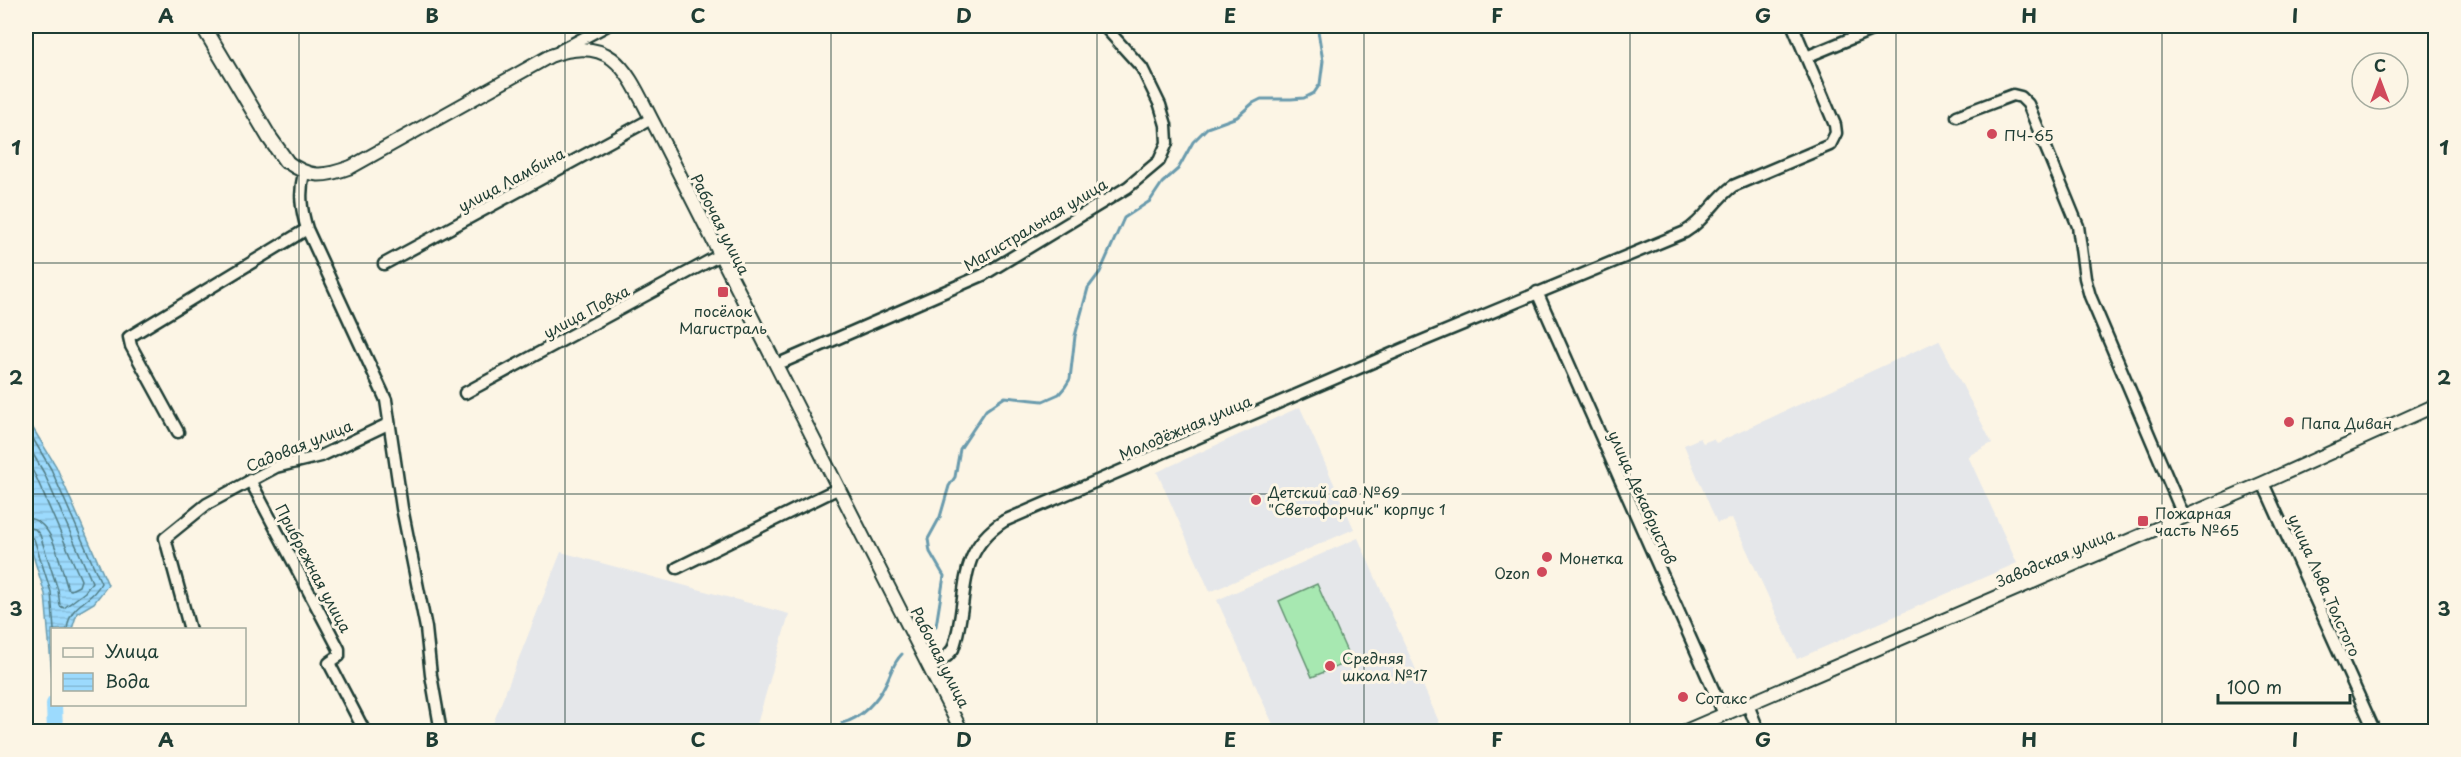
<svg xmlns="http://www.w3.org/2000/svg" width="2461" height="757" font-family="'Playpen Sans',sans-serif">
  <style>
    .built { fill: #e5e7ea }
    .grass { fill: #a7e8b1; stroke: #639272; stroke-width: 1.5 }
    .water { fill: url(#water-rules); stroke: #6a9bad; stroke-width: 1.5 }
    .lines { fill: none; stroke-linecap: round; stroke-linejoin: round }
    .shore { stroke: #517c84; stroke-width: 1.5 }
    .stream { stroke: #6a9bad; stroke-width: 3 }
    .river { stroke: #9cdafd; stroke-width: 16 }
    .minor-casing { stroke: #1f3d34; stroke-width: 15 }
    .tertiary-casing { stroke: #1f3d34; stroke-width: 16 }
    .secondary-casing { stroke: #1f3d34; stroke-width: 18 }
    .minor { stroke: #fcf5e5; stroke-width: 10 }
    .tertiary { stroke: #fcf5e5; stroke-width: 12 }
    .secondary { stroke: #fcf5e5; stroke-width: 14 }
    .grid { fill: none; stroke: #1f3d34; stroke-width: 1.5; stroke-opacity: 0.55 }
    .poi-dot { fill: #d1495b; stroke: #fcf5e5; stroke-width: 2 }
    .labels { text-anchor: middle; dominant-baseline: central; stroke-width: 6; stroke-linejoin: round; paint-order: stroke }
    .poi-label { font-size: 15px; fill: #1f3d34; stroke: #fcf5e5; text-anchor: start }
    .street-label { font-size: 15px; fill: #1f3d34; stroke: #fcf5e5 }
    .neatline { fill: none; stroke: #1f3d34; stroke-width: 2 }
    .grid-label { font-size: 20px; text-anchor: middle; font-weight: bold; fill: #1f3d34 }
  </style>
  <defs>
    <pattern id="water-rules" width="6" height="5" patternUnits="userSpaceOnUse" patternTransform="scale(1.5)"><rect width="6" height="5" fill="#9cdafd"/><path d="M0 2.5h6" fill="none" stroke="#86bcd9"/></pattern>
  </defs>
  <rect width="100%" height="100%" fill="#fcf5e5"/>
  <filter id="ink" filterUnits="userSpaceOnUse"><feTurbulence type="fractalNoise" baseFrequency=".0167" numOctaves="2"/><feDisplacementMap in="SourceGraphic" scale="12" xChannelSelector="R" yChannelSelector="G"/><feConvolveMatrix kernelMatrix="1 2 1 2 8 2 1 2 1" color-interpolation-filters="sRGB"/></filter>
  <g filter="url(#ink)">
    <path class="built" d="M1939 340 1992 443 1968 456 2017 563 1797 659 1732 518 1717 523 1684 445 1700 438 1703 443 1713 439 1716 443Z
      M1300 407 1354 529 1210 592 1157 472Z
      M1358 538 1443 731H1276L1217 600Z
      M561 552 789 614 755 731H490Z"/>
    <path class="grass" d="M1317 584 1351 661 1312 677 1279 601Z"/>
    <path class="water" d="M26 417 56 466 108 585 94 603 77 613 72 629 52 630V676L45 594 26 533Z"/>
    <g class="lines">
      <path class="shore" d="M26 427 51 469 101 583C90 605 70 601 67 630
        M26 442 44 473 92 582 85 592 64 608 60 606 58 590 40 535 35 529 26 527
        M26 459 36 477 81 580 79 586 71 590 68 589C60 567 55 519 26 518
        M26 535 34 539 51 592 54 630"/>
      <path class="stream" d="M936 626 944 576 930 552 928 539 940 517 949 486 955 477 960 449 986 410 1005 397 1043 401 1059 394 1065 387 1070 379 1075 336 1088 288 1100 272 1124 218 1150 201 1162 183 1178 169 1193 142 1207 128 1237 117 1253 103 1261 99H1291L1304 98 1314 93 1320 84 1323 61 1318 31 1324 26
        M842 723C861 719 878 700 886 683 892 671 893 663 902 654
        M834 732V726"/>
      <path class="river" d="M54 704 55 732"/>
      <g class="minor-casing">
        <path id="minor" d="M561 50 606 26
          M1806 57 1881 26
          M1957 116 2013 95 2021 97 2028 104 2078 226 2085 278 2090 296 2184 517
          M304 173C299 193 301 209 307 229L386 400 402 508 426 628 431 675 441 732
          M384 264 651 119
          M1537 292 1724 714
          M776 365 983 275 1128 187 1159 161 1167 143 1166 125 1160 105 1142 68 1104 26
          M465 393 720 255
          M178 432 131 346 129 337 307 229
          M250 480 339 649V656L329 663 365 732
          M2263 483 2375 732
          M677 568 839 488
          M190 630 165 538 207 504 261 475 276 467 321 456 388 424
          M929 667 947 656 953 649C971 599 952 555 1004 521L1410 346 1685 232C1704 221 1715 199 1733 186L1830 145 1836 133 1835 125 1793 26
          M1748 705 1759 732"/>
      </g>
      <g class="tertiary-casing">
        <path id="tertiary" d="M286 161C310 179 324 177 351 167L550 56C616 31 629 77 655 126L962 732
          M1683 732 2263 483 2436 405"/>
      </g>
      <g class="secondary-casing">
        <path id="secondary" d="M203 26 269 137 286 161"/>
      </g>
      <use href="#minor" class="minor"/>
      <use href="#tertiary" class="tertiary"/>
      <use href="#secondary" class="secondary"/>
    </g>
  </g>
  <path class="grid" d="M299 26V732M565 26V732M831 26V732M1097 26V732M1364 26V732M1630 26V732M1896 26V732M2162 26V732M26 263H2436M26 494H2436"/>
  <g class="poi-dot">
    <circle cx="1992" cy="134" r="6"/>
    <rect x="717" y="286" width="12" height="12" rx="3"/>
    <circle cx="2289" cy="422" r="6"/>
    <circle cx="1256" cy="500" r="6"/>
    <rect x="2137" y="515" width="12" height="12" rx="3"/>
    <circle cx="1547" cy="557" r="6"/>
    <circle cx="1542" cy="572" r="6"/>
    <circle cx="1330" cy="666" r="6"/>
    <circle cx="1683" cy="697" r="6"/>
  </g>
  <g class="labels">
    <g class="poi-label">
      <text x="2004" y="134">ПЧ-65</text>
      <text x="723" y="310" text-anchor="middle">посёлок<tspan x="723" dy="17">Магистраль</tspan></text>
      <text x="2301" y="422">Папа Диван</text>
      <text x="1268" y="491">Детский сад №69<tspan x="1268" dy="17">"Светофорчик" корпус 1</tspan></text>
      <text x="2155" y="512">Пожарная<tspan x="2155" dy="17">часть №65</tspan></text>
      <text x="1559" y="557">Монетка</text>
      <text x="1530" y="572" text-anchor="end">Ozon</text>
      <text x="1342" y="657">Средняя<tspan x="1342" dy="17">школа №17</tspan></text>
      <text x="1695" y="697">Сотакс</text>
    </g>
    <g class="street-label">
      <text transform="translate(511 179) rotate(-28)">улица Ламбина</text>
      <text transform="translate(721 224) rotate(63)">Рабочая улица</text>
      <text transform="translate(1035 224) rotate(-31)">Магистральная улица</text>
      <text transform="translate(586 311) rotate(-28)">улица Повха</text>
      <text transform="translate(1185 427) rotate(-23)">Молодёжная улица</text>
      <text transform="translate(299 445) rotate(-22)">Садовая улица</text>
      <text transform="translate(1643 497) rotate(66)">улица Декабристов</text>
      <text transform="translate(2055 557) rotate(-23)">Заводская улица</text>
      <text transform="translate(314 568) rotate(62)">Прибрежная улица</text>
      <text transform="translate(2325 585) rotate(66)">улица Льва Толстого</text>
      <text transform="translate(941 657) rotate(63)">Рабочая улица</text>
    </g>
  </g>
  <rect width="2461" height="757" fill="none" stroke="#fcf5e5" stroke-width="66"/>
  <rect x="51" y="628" width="195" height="78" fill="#fcf5e5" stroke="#a4ab9e" stroke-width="1.5"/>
  <rect x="63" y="648" width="30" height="9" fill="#fcf5e5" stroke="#a4ab9e" stroke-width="1.5"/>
  <text x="105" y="658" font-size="18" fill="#1f3d34">Улица</text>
  <rect x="63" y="673" width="30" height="18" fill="url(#water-rules)" stroke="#a4ab9e" stroke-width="1.5"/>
  <text x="105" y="688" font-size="18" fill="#1f3d34">Вода</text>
  <g transform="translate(2380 81)"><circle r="28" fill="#fcf5e5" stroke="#a4ab9e" stroke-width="1.5"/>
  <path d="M0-4.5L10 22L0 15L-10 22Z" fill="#d1495b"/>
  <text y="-9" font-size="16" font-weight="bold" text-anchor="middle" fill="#1f3d34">С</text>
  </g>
  <path d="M2218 694v9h132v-9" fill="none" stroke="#1f3d34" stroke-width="3"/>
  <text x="2227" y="694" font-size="18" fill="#1f3d34" stroke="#fcf5e5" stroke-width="4.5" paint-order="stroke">100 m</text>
  <rect x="33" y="33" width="2395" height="691" class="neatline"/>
  <g class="grid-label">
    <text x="166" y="23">A</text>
    <text x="432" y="23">B</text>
    <text x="698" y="23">C</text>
    <text x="964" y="23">D</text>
    <text x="1230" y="23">E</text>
    <text x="1497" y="23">F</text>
    <text x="1763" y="23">G</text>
    <text x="2029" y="23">H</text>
    <text x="2295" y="23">I</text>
    <text x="16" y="155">1</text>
    <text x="2444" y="155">1</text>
    <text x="16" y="385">2</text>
    <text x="2444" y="385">2</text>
    <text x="16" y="616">3</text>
    <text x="2444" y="616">3</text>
    <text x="166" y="747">A</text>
    <text x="432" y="747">B</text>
    <text x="698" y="747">C</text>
    <text x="964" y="747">D</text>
    <text x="1230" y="747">E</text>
    <text x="1497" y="747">F</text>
    <text x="1763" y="747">G</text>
    <text x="2029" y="747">H</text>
    <text x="2295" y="747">I</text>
  </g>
</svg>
